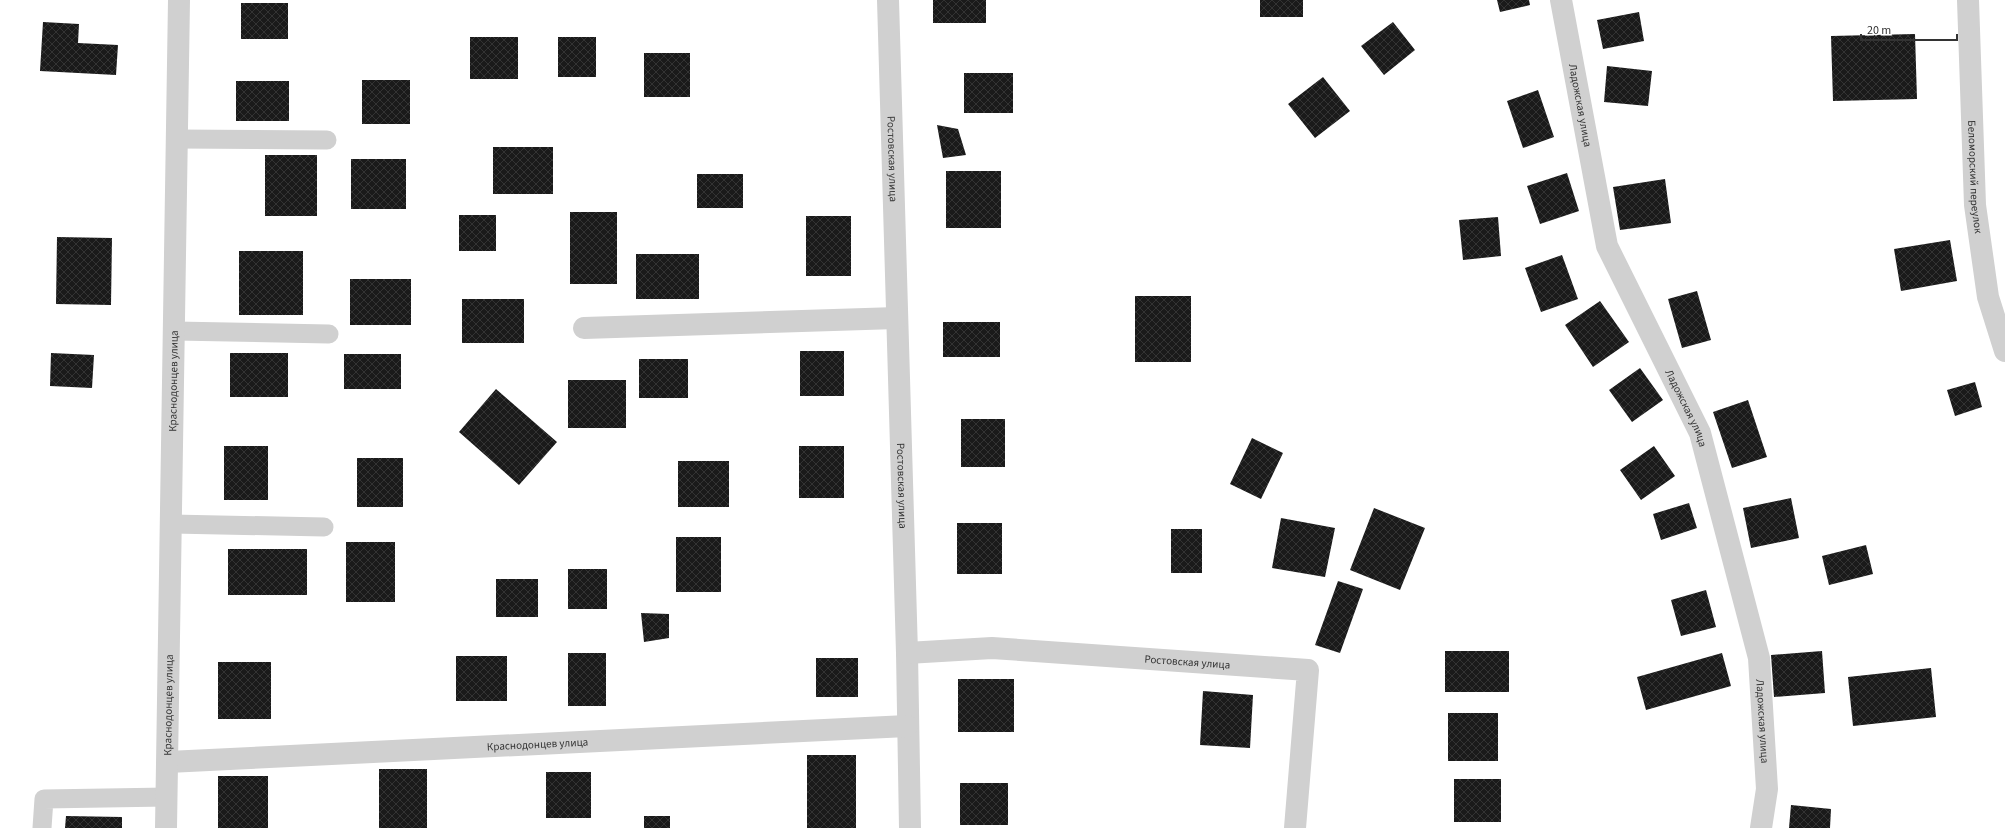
<svg xmlns="http://www.w3.org/2000/svg" width="2005" height="828" viewBox="0 0 2005 828" font-family="'Source Sans 3',sans-serif">
<defs>
<pattern id="building-cross-hatch" width="8" height="8" patternUnits="userSpaceOnUse"><rect width="8" height="8" fill="#1a1a1a"/><path d="M0 0l8 8M0 8l8-8" fill="none" stroke="#333"/></pattern>
</defs>
<rect width="100%" height="100%" fill="#fff"/>
<path fill="url(#building-cross-hatch)" d="M933,0H986V23H933Z
M1260,0H1303V17H1260Z
M1497,0H1529L1530,5L1500,12Z
M241,3H288V39H241Z
M1639,12L1644,41L1603,49L1597,20Z
M43,22L79,24L78,43L118,45L116,75L40,71Z
M1393,22L1415,50L1384,75L1361,46Z
M1915,34L1917,99L1833,101L1831,36Z
M470,37H518V79H470Z
M558,37H596V77H558Z
M644,53H690V97H644Z
M1607,66L1652,71L1648,106L1604,102Z
M964,73H1013V113H964Z
M1323,77L1350,111L1315,138L1288,104Z
M362,80H410V124H362Z
M236,81H289V121H236Z
M1538,90L1554,137L1523,148L1507,101Z
M937,125L958,129L966,155L943,158Z
M493,147H553V194H493Z
M265,155H317V216H265Z
M351,159H406V209H351Z
M946,171H1001V228H946Z
M1567,173L1579,211L1540,224L1527,186Z
M697,174H743V208H697Z
M1665,179L1671,223L1620,230L1613,187Z
M570,212H617V284H570Z
M459,215H496V251H459Z
M806,216H851V276H806Z
M1498,217L1501,256L1463,260L1459,220Z
M57,237L112,238L111,305L56,304Z
M1950,240L1957,281L1901,291L1894,249Z
M239,251H303V315H239Z
M636,254H699V299H636Z
M1562,255L1578,299L1541,312L1525,268Z
M350,279H411V325H350Z
M1697,291L1711,340L1682,348L1668,299Z
M1135,296H1191V362H1135Z
M462,299H524V343H462Z
M1600,301L1629,342L1593,367L1565,325Z
M943,322H1000V357H943Z
M800,351H844V396H800Z
M51,353L94,355L92,388L50,386Z
M230,353H288V397H230Z
M344,354H401V389H344Z
M639,359H688V398H639Z
M1640,368L1663,400L1632,422L1609,390Z
M568,380H626V428H568Z
M1975,382L1982,407L1955,416L1947,390Z
M496,389L557,442L519,485L459,432Z
M1748,400L1767,457L1732,468L1713,412Z
M961,419H1005V467H961Z
M1252,438L1283,453L1261,499L1230,484Z
M224,446H268V500H224Z
M799,446H844V498H799Z
M1654,446L1675,476L1641,500L1620,470Z
M357,458H403V507H357Z
M678,461H729V507H678Z
M1791,498L1799,538L1751,548L1743,508Z
M1689,503L1697,528L1661,540L1653,514Z
M1374,508L1425,528L1400,590L1350,570Z
M1281,518L1335,528L1325,577L1272,568Z
M957,523H1002V574H957Z
M1171,529H1202V573H1171Z
M676,537H721V592H676Z
M346,542H395V602H346Z
M1866,545L1873,574L1829,585L1822,556Z
M228,549H307V595H228Z
M568,569H607V609H568Z
M496,579H538V617H496Z
M1338,581L1363,589L1340,653L1315,645Z
M1706,590L1716,627L1681,636L1671,600Z
M641,613L669,614V638L644,642Z
M1445,651H1509V692H1445Z
M1822,651L1825,693L1774,697L1771,655Z
M568,653H606V706H568Z
M1722,653L1731,686L1646,710L1637,677Z
M456,656H507V701H456Z
M816,658H858V697H816Z
M218,662H271V719H218Z
M1931,668L1936,717L1853,726L1848,677Z
M958,679H1014V732H958Z
M1203,691L1253,695L1250,748L1200,745Z
M1448,713H1498V761H1448Z
M807,755H856V828H807Z
M379,769H427V828H379Z
M546,772H591V818H546Z
M218,776H268V828H218Z
M1454,779H1501V822H1454Z
M960,783H1008V825H960Z
M1791,805L1831,809L1830,828H1789Z
M66,816L122,817V828H65Z
M644,816H670V828H644Z"/>
<g fill="none" stroke-linecap="round" stroke-linejoin="round">
<path stroke="#d0d0d0" stroke-width="19" d="M177,139L327,140
M175,331L329,334
M172,524L324,527
M42,828L44,799L167,797"/>
<g stroke="#d0d0d0" stroke-width="22">
<path id="s1" d="M888,0L907,653L910,828"/>
<path id="s2" d="M1561,0L1607,246L1700,433L1759,658L1767,789L1761,828"/>
<path id="s3" d="M1968,0L1975,205L1988,297L2005,351"/>
<path d="M584,328L897,318"/>
<path id="s4" d="M907,653L992,648L1308,670L1295,828"/>
<path id="s5" d="M168,762L907,726"/>
<path id="s6" d="M166,828L179,0"/>
</g>
</g>
<g text-anchor="middle" stroke-width="4" stroke-linejoin="round" paint-order="stroke">
<g font-size="11" fill="#333" stroke="#fff">
<text dy="4" stroke="none"><textPath href="#s2" startOffset="107">Ладожская улица</textPath></text>
<text dy="4" stroke="none"><textPath href="#s1" startOffset="159">Ростовская улица</textPath></text>
<text dy="4" stroke="none"><textPath href="#s3" startOffset="177">Беломорский переулок</textPath></text>
<text dy="4" stroke="none"><textPath href="#s6" startOffset="447">Краснодонцев улица</textPath></text>
<text dy="4" stroke="none"><textPath href="#s2" startOffset="431">Ладожская улица</textPath></text>
<text dy="4" stroke="none"><textPath href="#s1" startOffset="486">Ростовская улица</textPath></text>
<text dy="4" stroke="none"><textPath href="#s4" startOffset="281">Ростовская улица</textPath></text>
<text dy="4" stroke="none"><textPath href="#s6" startOffset="123">Краснодонцев улица</textPath></text>
<text dy="4" stroke="none"><textPath href="#s2" startOffset="755">Ладожская улица</textPath></text>
<text dy="4" stroke="none"><textPath href="#s5" startOffset="370">Краснодонцев улица</textPath></text>
</g>
</g>
<path d="M1861 34v6h96v-6" fill="none" stroke="#333333" stroke-width="2"/>
<text x="1867" y="34" font-size="12" fill="#333333" stroke="#ffffff" stroke-width="3" paint-order="stroke">20 m</text>
</svg>
